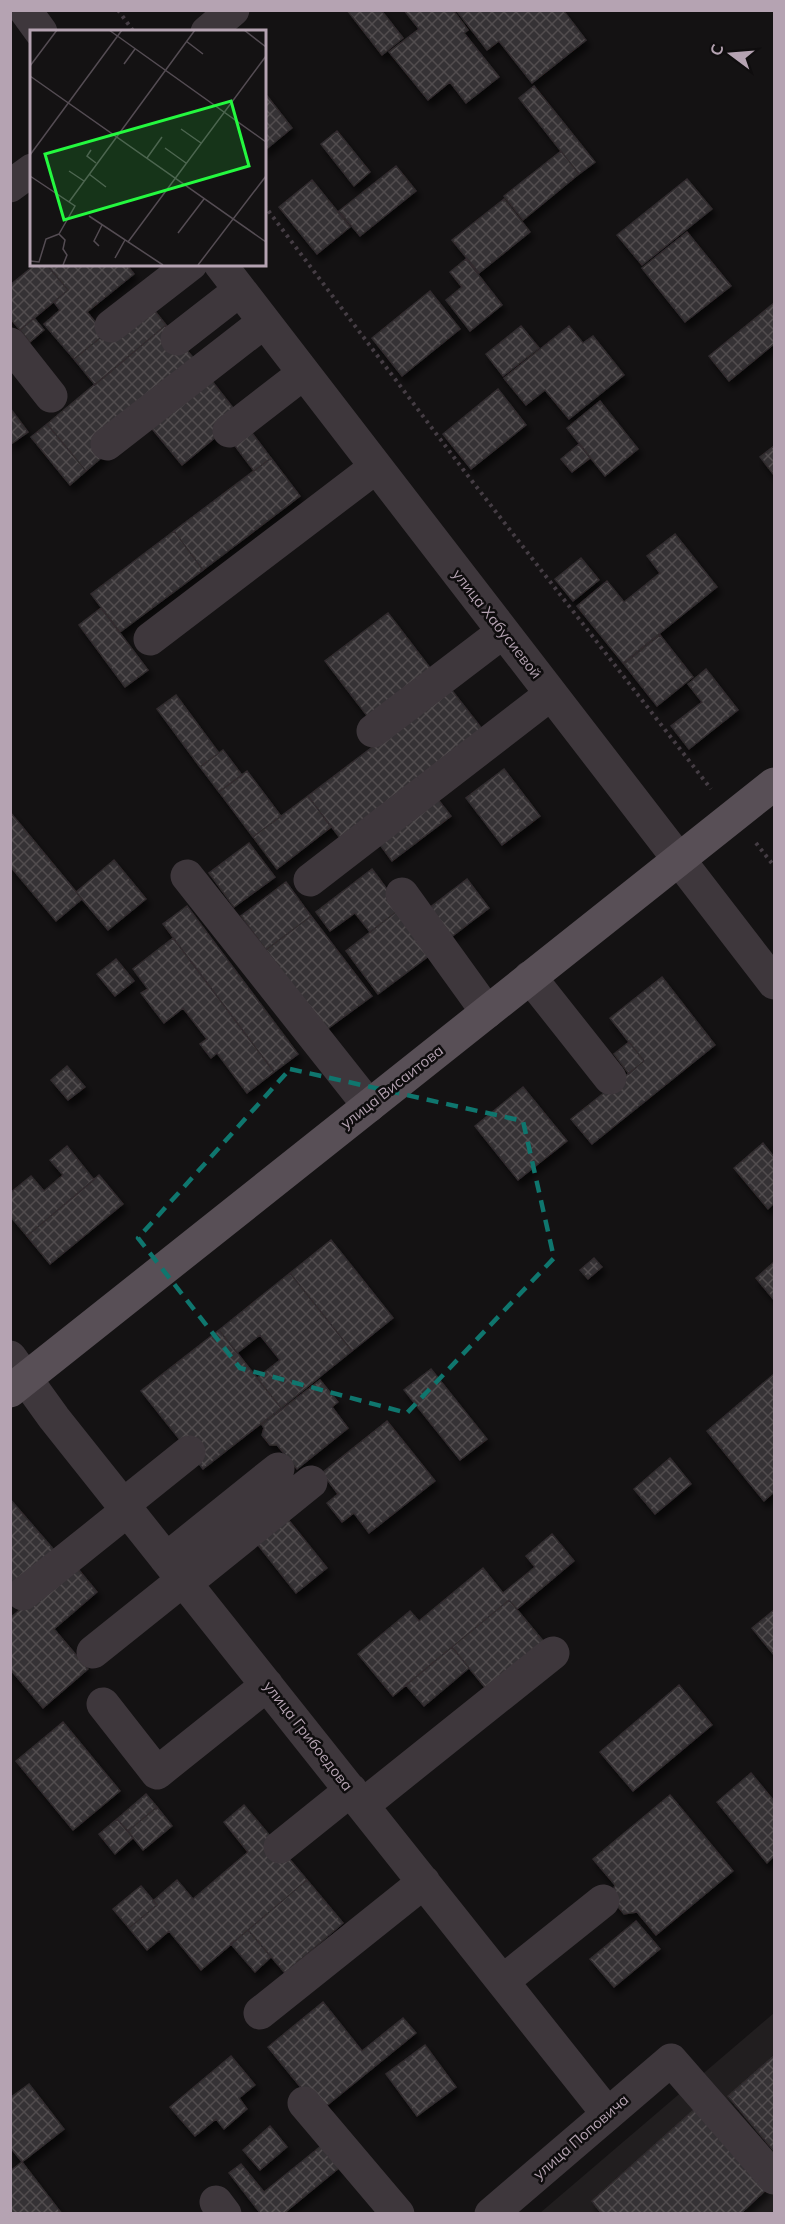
<svg xmlns="http://www.w3.org/2000/svg" width="785" height="2224" viewBox="0 0 785 2224" font-family="Mulish,sans-serif">
<defs>
<pattern id="building-cross-hatch" width="8" height="8" patternUnits="userSpaceOnUse" patternTransform="scale(1.5)"><rect width="8" height="8" fill="#363234"/><path d="M0 0l8 8M0 8l8-8" fill="none" stroke="#514d4f"/></pattern>
<filter id="shadow"><feDropShadow dx="3.5" dy="6" stdDeviation="3" flood-color="#0009"/></filter>
</defs>
<rect width="100%" height="100%" fill="#141213"/>
<path fill="#211e1f" d="M774,2013V2213H540Z"/>
<path fill="url(#building-cross-hatch)" stroke="#302c2e" stroke-width="1.5" filter="url(#shadow)" d="M347,10H381L403,38L382,55Z
M404,10H453L468,30L464,33L499,77L466,103L450,82L428,100L389,52L419,29Z
M456,10H563L586,40L532,83L499,41L487,50Z
M534,86L595,162L579,174L519,98Z
M264,92L292,128L264,151Z
M337,131L370,172L354,186L321,144Z
M561,151L579,174L523,220L504,196Z
M396,166L416,191L360,236L339,211Z
M687,179L712,209L642,265L617,235Z
M312,180L350,227L317,254L279,207Z
M504,199L530,232L479,273L452,240Z
M687,232L731,286L685,322L642,268Z
M466,259L502,305L470,331L446,300L462,287L450,272Z
M36,264H46L68,290L20,330L10,318V285Z
M46,264H126L134,274L87,312L105,334L74,359L44,324L60,310L54,302L68,290Z
M430,291L460,329L402,376L372,338Z
M774,303V344L729,381L709,356Z
M150,305L166,325L95,385L74,359L105,334Z
M34,318L44,330L30,342L20,330Z
M166,325L195,360L108,452L86,471L47,424Z
M521,326L539,348L503,376L486,354Z
M569,326L583,343L593,336L624,375L569,419L545,390L526,405L504,378Z
M208,376L234,409L223,431L182,465L149,425Z
M498,389L526,425L471,469L443,434Z
M600,401L638,449L605,476L567,428Z
M10,408L28,432L11,444L10,443Z
M47,424L86,471L70,485L31,437Z
M249,429L271,458L254,471L232,442Z
M579,444L590,458L572,472L561,459Z
M774,446V475L760,457Z
M271,458L300,496L203,570L174,531Z
M174,531L203,570L120,632L91,594Z
M675,534L717,587L623,663L577,606L607,581L624,602L660,573L647,556Z
M581,558L599,580L573,601L555,579Z
M101,608L148,670L125,687L79,625Z
M388,613L431,669L368,717L325,661Z
M660,635L693,677L657,706L624,664Z
M706,669L738,710L689,749L671,726L702,702L688,684Z
M450,688L483,730L340,838L308,796Z
M176,695L219,753L200,767L157,709Z
M223,750L242,775L219,792L200,767Z
M504,769L540,816L502,845L466,798Z
M247,771L281,816L253,837L219,792Z
M433,793L451,816L392,861L375,838Z
M308,796L331,827L277,869L253,837Z
M10,812L82,899L56,921L10,866Z
M249,843L275,877L234,907L209,873Z
M114,860L146,899L108,930L76,892Z
M372,869L401,908L370,932L355,913L330,931L316,912Z
M467,879L489,908L446,941L424,912Z
M286,882L311,916L266,950L241,916Z
M187,906L298,1054L274,1072L163,924Z
M401,908L434,952L378,994L346,951Z
M311,916L372,996L326,1030L266,950Z
M173,938L274,1072L247,1093L217,1053L211,1058L200,1044L207,1039L183,1008L164,1023L141,993L148,989L133,969Z
M116,959L134,981L115,996L97,974Z
M662,977L715,1045L592,1144L571,1119L644,1061L610,1018Z
M629,1042L644,1061L629,1074L614,1054Z
M67,1066L85,1087L68,1100L51,1080Z
M523,1087L567,1141L518,1180L475,1126Z
M763,1143L774,1157V1203L768,1209L734,1168Z
M67,1146L94,1180L27,1236L10,1216V1193L31,1176L44,1191L63,1175L50,1160Z
M99,1175L123,1204L50,1264L27,1236Z
M331,1240L393,1318L352,1351L290,1273Z
M594,1258L602,1267L588,1279L580,1270Z
M773,1263L774,1264V1300L756,1278Z
M290,1273L352,1351L281,1408L257,1378L280,1360L260,1335L237,1353L219,1330Z
M219,1330L281,1408L203,1469L141,1391Z
M431,1369L487,1439L460,1460L404,1390Z
M774,1374V1492L764,1501L707,1431Z
M320,1380L338,1402L332,1407L348,1428L297,1469L277,1445H270L262,1435L264,1428L262,1425Z
M387,1421L435,1481L369,1533L354,1513L342,1522L327,1503L338,1494L322,1473Z
M670,1458L691,1484L655,1514L634,1489Z
M10,1499L54,1550L10,1587Z
M279,1508L327,1568L296,1593L235,1516Z
M552,1534L574,1561L517,1609L509,1600L393,1696L358,1654L410,1611L419,1621L483,1568L503,1593L535,1567L526,1556Z
M74,1564L97,1592L54,1629L88,1669L43,1708L10,1669V1618Z
M509,1600L544,1642L487,1690L452,1647Z
M774,1610V1655L752,1628Z
M452,1647L469,1668L424,1706L406,1685Z
M679,1685L712,1725L633,1791L600,1752Z
M63,1722L120,1791L73,1830L16,1761Z
M751,1773L774,1801V1856L767,1863L717,1802Z
M146,1794L157,1807L128,1831L117,1819Z
M670,1795L733,1871L656,1935L637,1912L624,1914L611,1898L615,1885L593,1859Z
M244,1805L307,1880L201,1970L169,1931L147,1950L129,1928L157,1905L153,1901L177,1880L193,1899L248,1852L224,1822Z
M157,1807L172,1826L143,1850L128,1831Z
M117,1819L133,1838L115,1854L99,1834Z
M307,1880L343,1923L285,1973L248,1930Z
M141,1886L157,1905L129,1928L113,1909Z
M636,1921L660,1949L614,1987L590,1959Z
M248,1930L271,1957L255,1972L231,1944Z
M323,2002L362,2051L403,2018L416,2033L320,2111L268,2047Z
M425,2045L456,2087L417,2116L386,2074Z
M231,2056L255,2085L239,2098L247,2109L224,2129L216,2119L195,2136L170,2107Z
M774,2056V2151L728,2096Z
M29,2084L64,2129L22,2162L10,2147V2098Z
M697,2107L768,2188L740,2214H602L592,2201Z
M270,2126L287,2147L260,2170L243,2150Z
M321,2146L339,2168L283,2214H261L229,2173L241,2164L264,2192Z
M22,2162L62,2214H10V2171Z"/>
<g fill="none" stroke-linecap="round" stroke-linejoin="round">
<path stroke="#453d44" stroke-width="4" stroke-dasharray="3 4.5" stroke-linecap="butt" d="M118,10L134,32
M264,205L465,472L711,789
M756,843L774,866"/>
<path stroke="#3e373c" stroke-width="33" d="M25,10L41,32
M207,32L233,10
M10,186L32,170
M220,264L774,983
M111,326L191,264
M177,339L240,290
M10,344L51,396
M229,431L304,373
M107,444L264,322
M150,639L376,467
M373,731L503,632
M187,876L369,1106
M310,880L551,694
M402,894L487,1012
M530,977L610,1078
M10,1357L54,1418L607,2113
M123,1505L189,1452
M166,1559L278,1469
M186,1583L311,1482
M23,1594L128,1510
M93,1652L183,1580
M103,1704L157,1773L267,1685
M363,1805L553,1653
M280,1847L351,1790
M503,1981L603,1901
M260,2013L424,1882
M304,2103L398,2214
M216,2202L225,2214
M491,2214L671,2060L774,2178"/>
<path stroke="#584f56" stroke-width="33" d="M10,1391L774,784"/>
</g>
<path fill="none" stroke="#0f766e" stroke-width="4.5" stroke-dasharray="12 8" stroke-linejoin="round" d="M290,1069L523,1121L554,1258L407,1413L240,1368L138,1238Z"/>
<g text-anchor="middle" stroke-width="5" stroke-linejoin="round" paint-order="stroke">
<g font-size="15" fill="#b5a3b2" stroke="#0f0d0e">
<text transform="translate(497 624) rotate(52)" y="5">улица Хабусиевой</text>
<text transform="translate(392 1087) rotate(-38)" y="5">улица Висаитова</text>
<text transform="translate(308 1736) rotate(52)" y="5">улица Грибоедова</text>
<text transform="translate(581 2137) rotate(-41)" y="5">улица Поповича</text>
</g>
</g>
<g transform="translate(30 30)">
<rect width="236" height="236" fill="#141213"/>
<path fill="none" stroke="#544c53" stroke-width="1.5" d="M79,0L236,112M214,0L236,17M156,11L173,24M94,34L105,19M0,36L27,0M0,46L236,212M151,99L171,113M135,118L156,133M61,120L57,126L66,133M0,125L92,0M117,128L132,107M39,141L54,151M59,144L76,157M0,146L45,176L29,204L35,210L33,219L37,225L33,235M39,172L165,0M59,186L133,235M148,203L174,169M98,212L236,26M69,216L64,211L72,195M85,228L95,210M0,231L9,232L16,209L29,204M168,235L236,146"/>
<path fill="#24f93f" fill-opacity="0.15" stroke="#24f93f" stroke-width="3" d="M201,71L219,136L34,190L15,124Z"/>
<rect width="236" height="236" fill="none" stroke="#b5a3b2" stroke-width="3"/>
</g>
<rect width="785" height="2224" fill="none" stroke="#b5a3b2" stroke-width="24"/>
<g transform="translate(731 54) rotate(286)" stroke="#0f0d0e" stroke-width="4.5" paint-order="stroke">
<path d="M0-4.5L10 22L0 15L-10 22Z" fill="#b5a3b2"/>
<text y="-9" font-size="16" font-weight="bold" text-anchor="middle" fill="#b5a3b2">С</text>
</g>
</svg>
